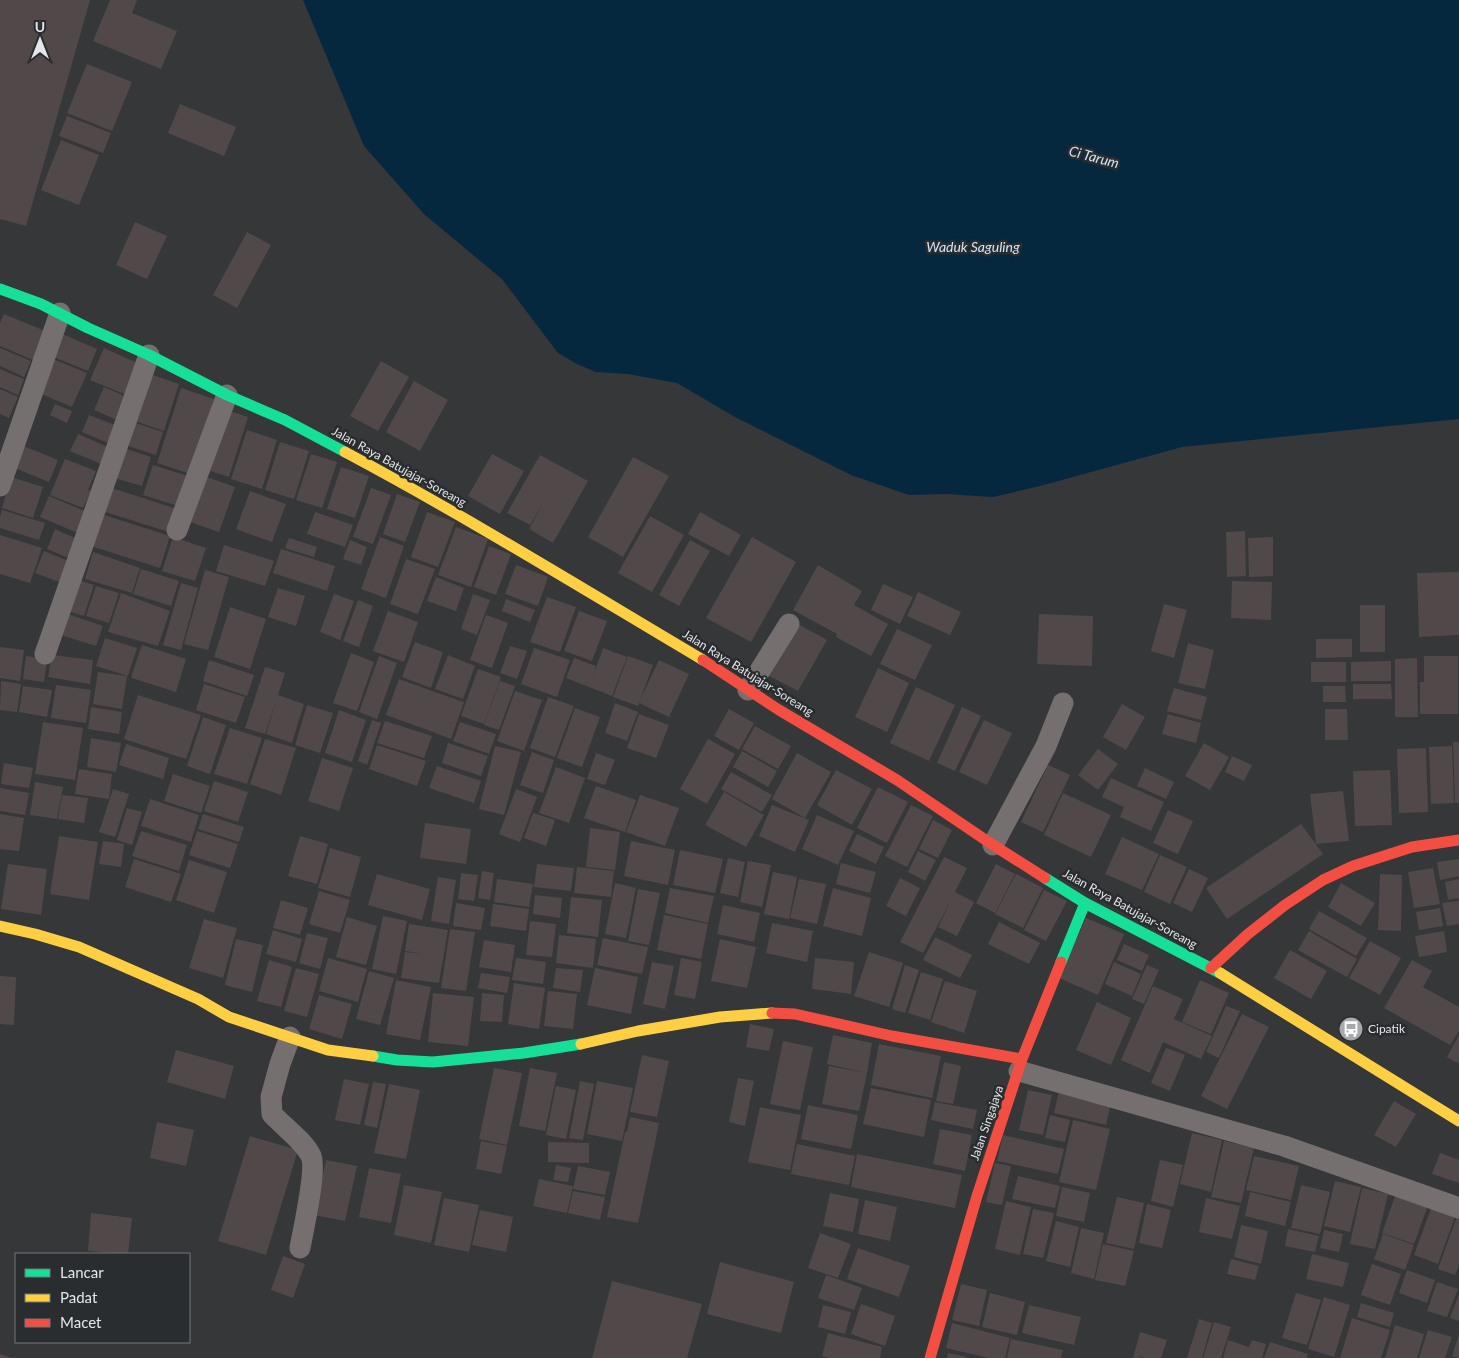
<svg xmlns="http://www.w3.org/2000/svg" width="1459" height="1358" viewBox="0 0 1459 1358" font-family="Lato,sans-serif">
<rect width="100%" height="100%" fill="#353739"/>
<path fill="#05283e" d="M303,0H1459V419L1182,447L1040,486L993,497L947,494L909,495L851,475L735,417L677,383L628,374L596,372L577,364L558,353L502,279L424,214L364,146Z"/>
<path fill="#514949" d="M0,0H90L26,226L0,219Z
M110,0H137L132,13L177,31L161,69L93,41Z
M87,64L132,82L112,131L67,113Z
M180,104L236,127L224,156L168,133Z
M67,116L111,133L103,153L59,136Z
M61,140L99,155L79,205L41,190Z
M135,222L167,236L147,279L116,265Z
M247,232L271,245L237,308L213,295Z
M4,314L45,331L33,360L0,346V323Z
M60,333L97,349L88,371L51,356Z
M0,348L31,361L24,377L0,366Z
M104,348L142,365L129,396L90,380Z
M53,359L87,373L72,407L39,393Z
M381,361L409,377L378,431L350,416Z
M0,369L24,379L18,395L0,387Z
M144,372L179,384L164,431L129,419Z
M414,381L448,400L420,451L386,432Z
M104,387L127,397L117,420L94,410Z
M181,388L214,399L190,474L157,463Z
M0,389L18,397L9,418L0,414Z
M55,404L72,411L67,423L50,415Z
M224,409L248,417L229,477L204,469Z
M89,415L115,425L108,443L82,432Z
M127,420L163,432L156,455L119,443Z
M247,430L277,440L262,489L231,479Z
M78,434L108,447L101,464L70,451Z
M280,442L309,451L294,499L265,490Z
M21,445L58,460L49,482L12,467Z
M121,447L151,457L142,486L111,477Z
M311,454L337,462L322,508L296,500Z
M492,454L524,471L500,514L468,496Z
M540,455L588,481L553,543L529,529L543,504L530,525L507,513Z
M633,457L669,476L623,557L588,537Z
M65,459L96,471L88,490L91,491L83,508L50,495Z
M153,465L188,476L178,506L143,495Z
M341,467L369,476L355,518L327,509Z
M204,476L235,487L219,532L187,521Z
M11,477L43,487L33,518L2,508Z
M106,486L177,509L169,532L99,510Z
M371,488L391,495L373,544L353,537Z
M250,491L286,504L272,542L236,529Z
M397,494L420,502L405,542L383,534Z
M49,496L87,512L78,533L40,517Z
M2,510L45,523L39,540L0,528V517Z
M315,512L353,525L345,547L307,534Z
M427,512L455,522L438,567L411,557Z
M700,512L741,535L729,556L688,534Z
M98,513L170,536L160,568L88,545Z
M650,516L684,535L652,592L618,573Z
M456,527L488,539L471,587L438,575Z
M55,529L77,539L69,558L47,549Z
M1245,531L1246,576L1227,577L1226,532Z
M0,535L42,548L30,583L0,574Z
M173,537L206,548L195,581L162,571Z
M380,537L404,546L386,598L361,589Z
M752,537L796,562L751,642L706,618Z
M1273,537V576L1249,577L1248,538Z
M289,538L317,547L314,557L285,548Z
M350,540L367,547L361,565L343,559Z
M690,540L710,551L679,606L659,595Z
M224,545L274,561L265,586L216,571Z
M489,546L511,554L496,595L474,587Z
M281,549L335,566L327,591L273,573Z
M44,551L71,562L62,583L35,573Z
M93,552L140,568L132,593L85,579Z
M406,559L435,569L418,614L390,604Z
M516,565L548,577L538,606L505,594Z
M818,565L862,591L854,605L888,624L871,656L836,637L837,634L793,610Z
M141,569L179,581L171,606L133,594Z
M205,570L229,577L208,650L184,644Z
M1459,572V635L1419,637L1417,573Z
M436,577L464,588L456,611L427,601Z
M75,579L94,585L84,616L65,610Z
M1232,581L1272,582L1271,620L1231,618Z
M181,583L198,588L181,650L163,645Z
M883,584L913,597L900,624L871,610Z
M96,586L119,593L109,623L86,616Z
M278,588L305,596L296,626L268,617Z
M918,592L961,612L950,635L907,616Z
M121,593L170,611L158,646L108,632Z
M334,594L354,601L340,640L320,632Z
M473,594L490,600L477,635L461,629Z
M547,597L576,607L560,652L530,642Z
M506,599L535,610L530,622L502,611Z
M358,600L373,606L359,647L343,641Z
M1164,604L1187,610L1174,658L1151,651Z
M1360,605H1385V652H1360Z
M230,607L266,619L250,669L214,657Z
M388,611L418,622L404,662L373,651Z
M579,611L607,621L592,661L564,651Z
M68,614L103,626L96,646L61,635Z
M1039,614L1093,616L1092,666L1037,664Z
M486,615L508,623L492,668L470,660Z
M798,624L827,640L798,691L769,676Z
M897,629L932,645L915,680L880,664Z
M105,638L137,648L128,676L96,666Z
M1316,639H1352V657L1316,658Z
M415,642L443,652L431,688L402,677Z
M1188,643L1214,650L1205,689L1178,683Z
M142,645L186,659L176,692L132,678L131,677Z
M510,646L527,651L517,679L500,673Z
M0,647L24,650L20,681L0,678Z
M534,648L570,660L557,697L521,684Z
M603,648L627,657L612,696L566,678L574,658L596,666L592,679Z
M351,653L374,662L357,711L333,703Z
M52,655L93,660L90,684L48,677Z
M448,655L475,666L463,699L435,689Z
M26,656L47,659L44,682L23,679Z
M379,656L397,663L377,719L359,712Z
M628,656L653,665L640,700L659,660L689,674L669,717L639,703L638,706L613,697Z
M1424,656H1458V714H1420V682H1424Z
M1417,658L1418,717H1395V659Z
M209,660L254,675L247,696L203,681Z
M1391,661V681H1351V662Z
M1311,662H1346V682H1311Z
M265,667L285,673L278,695L304,704L292,743L266,734L277,698L265,734L245,728Z
M878,668L909,683L887,732L855,717Z
M478,669L501,677L484,724L461,716Z
M98,672L127,676L122,709L93,704Z
M399,679L435,692L422,728L386,715Z
M1,681L21,684L17,712L0,710Z
M500,681L515,686L499,730L484,725Z
M204,684L245,697L236,723L196,710Z
M1353,684H1391L1392,699H1353Z
M56,685L91,690L86,723L51,718Z
M23,686L52,690L47,717L19,712Z
M1323,686H1345L1346,702H1323Z
M916,687L955,705L929,761L890,743Z
M1174,688L1207,697L1201,720L1167,711Z
M515,691L542,700L524,751L497,741Z
M435,692L464,702L451,739L422,728Z
M138,695L201,715L186,759L124,739Z
M548,697L574,706L555,757L530,748Z
M615,703L638,712L627,741L605,733Z
M1122,704L1145,717L1126,750L1103,737Z
M307,705L333,713L320,753L295,745Z
M91,707L122,712L119,734L88,729Z
M962,707L981,716L955,771L937,763Z
M575,708L600,717L582,767L557,758Z
M729,709L754,723L739,750L714,736Z
M1325,709H1347L1348,740H1325Z
M339,710L366,720L352,762L325,753Z
M639,714L669,725L656,758L627,748Z
M1168,714L1201,723L1196,743L1162,734Z
M203,717L226,725L210,774L187,766Z
M372,720L381,723L367,765L358,761Z
M984,720L1012,733L987,785L959,772Z
M385,721L432,736L424,758L377,743Z
M43,722L83,728L75,780L35,774Z
M460,722L496,734L489,754L453,741Z
M755,726L791,746L778,769L742,749Z
M230,728L262,738L247,784L214,774Z
M91,738L121,743L116,772L87,767Z
M265,739L296,748L281,795L250,784Z
M708,739L735,754L707,804L680,789Z
M1453,742H1459V803H1455Z
M448,743L488,756L481,776L442,763Z
M1204,743L1229,757L1210,790L1185,776Z
M126,744L169,758L163,779L119,765Z
M377,745L426,761L417,786L369,769Z
M495,746L521,752L504,815L479,809Z
M1452,746L1454,803L1431,804L1429,747Z
M1426,748L1428,812L1399,813L1397,749Z
M1098,749L1118,764L1098,790L1078,775Z
M742,751L777,771L768,787L733,767Z
M532,752L554,760L543,793L520,785Z
M596,753L615,760L605,785L587,779Z
M797,753L831,772L805,818L772,799Z
M1232,756L1252,765L1244,781L1225,772Z
M322,758L353,768L339,811L308,801Z
M4,763L33,768L29,788L1,784Z
M1048,765L1070,775L1043,832L1021,822Z
M437,766L481,781L474,803L429,788Z
M556,767L585,778L569,823L539,813Z
M1145,768L1174,782L1166,799L1137,786Z
M79,769L112,774L109,799L75,794Z
M836,770L872,789L852,825L817,805Z
M1390,770L1392,825L1355,826L1353,771Z
M731,772L772,795L762,812L721,789Z
M173,774L210,786L201,813L164,801Z
M1111,778L1164,802L1151,831L1120,817L1124,807L1102,797Z
M214,781L248,792L238,822L204,811Z
M35,782L63,787L57,819L30,815Z
M596,786L636,800L625,832L584,818Z
M878,787L908,802L887,843L857,828Z
M0,788L29,793L25,815L0,811Z
M113,789L129,794L115,837L99,832Z
M516,789L537,797L520,842L499,834Z
M1343,791L1349,841L1316,844L1310,794Z
M724,792L764,815L746,847L705,825Z
M1063,793L1111,815L1091,857L1044,835Z
M62,795L88,798L84,823L58,819Z
M640,795L679,808L665,846L626,832Z
M150,799L199,815L191,842L141,826Z
M772,805L809,820L795,852L759,836Z
M911,805L933,816L907,867L885,856Z
M127,808L142,812L132,845L117,840Z
M1168,810L1193,821L1178,854L1153,843Z
M533,813L555,820L546,846L524,838Z
M0,814L24,818L19,851L0,849Z
M203,814L244,827L239,842L198,829Z
M817,815L854,831L838,865L802,849Z
M933,820L952,830L938,858L919,849Z
M425,823L471,829L466,864L420,858Z
M1301,824L1323,854L1227,919L1206,888Z
M590,828L620,832L615,870L586,867Z
M141,831L187,845L179,871L132,856Z
M197,831L238,844L230,868L189,855Z
M857,834L884,847L876,864L849,851Z
M59,836L98,842L89,900L50,894Z
M300,836L328,844L317,884L288,876Z
M1122,837L1159,854L1142,890L1105,874Z
M103,841L124,844L121,867L99,864Z
M631,841L675,850L668,885L624,876Z
M330,848L361,857L350,897L318,888Z
M680,850L723,859L715,893L673,885Z
M918,851L936,860L925,881L908,872Z
M1160,855L1187,867L1170,904L1144,892Z
M944,857L967,868L955,892L974,902L957,936L938,927L952,898L923,953L900,942Z
M728,858L745,862L738,897L720,893Z
M134,859L181,874L171,902L125,887Z
M1459,859V876L1440,880L1437,862Z
M189,860L227,872L214,913L176,900Z
M748,861L771,865L762,907L740,902Z
M841,863L876,872L870,893L836,884Z
M8,864L47,869L41,915L1,909Z
M537,864L574,868L571,891L534,887Z
M996,864L1015,874L995,913L976,903Z
M577,867L614,871L611,897L574,893Z
M1433,868L1440,904L1414,908L1408,872Z
M1189,869L1208,878L1192,912L1173,903Z
M482,871L494,873L490,900L478,898Z
M773,872L797,877L789,919L764,914Z
M461,873L478,875L474,901L458,899Z
M377,874L430,889L422,920L368,905Z
M1016,874L1043,888L1023,928L995,914Z
M1380,874L1402,875L1401,931L1378,930Z
M438,877L456,880L449,924L431,921Z
M900,878L920,888L906,916L886,906Z
M497,879L533,884L529,907L494,902Z
M799,879L826,884L817,924L790,918Z
M1459,879V898L1448,900L1445,882Z
M615,883L636,888L626,938L605,934Z
M1341,883L1375,903L1361,926L1328,907Z
M670,888L714,896L708,923L665,913Z
M833,888L871,898L862,936L823,926Z
M638,889L660,893L649,945L628,941Z
M1044,890L1067,901L1046,941L1024,930Z
M319,891L350,900L340,933L309,924Z
M535,895L562,898L560,918L533,914Z
M571,897L602,900L598,937L567,933Z
M281,900L308,908L300,935L273,928Z
M1459,901V924L1447,926L1442,903Z
M456,903L485,908L481,930L453,926Z
M493,904L529,909L526,931L490,926Z
M723,905L760,913L754,942L717,934Z
M1440,908L1443,926L1419,930L1416,912Z
M1319,911L1367,938L1356,956L1309,929Z
M664,915L708,924L701,959L657,950Z
M383,916L407,921L396,974L372,969Z
M347,917L377,926L366,965L336,957Z
M1086,918L1124,934L1098,995L1059,978Z
M204,919L237,928L223,978L189,968Z
M530,921L556,924L552,957L526,955Z
M999,922L1040,943L1029,964L988,944Z
M772,923L813,931L807,962L766,953Z
M409,924L448,930L439,983L401,978L405,952L424,954L405,951Z
M450,929L475,932L466,991L441,988Z
M273,930L302,939L296,962L266,954Z
M1309,931L1357,959L1347,977L1298,950Z
M1444,931L1447,952L1419,957L1415,936Z
M307,933L328,938L320,969L299,963Z
M559,935L596,939L593,968L556,963Z
M935,937L972,955L960,978L923,960Z
M603,938L648,947L642,974L597,965Z
M236,939L263,945L252,992L225,985Z
M720,939L756,947L747,988L711,981Z
M484,940L515,945L511,972L479,967Z
M1370,941L1401,958L1380,995L1349,978Z
M1124,944L1149,955L1142,971L1117,960Z
M1290,950L1327,971L1311,999L1274,978Z
M869,952L903,963L889,1007L854,996Z
M328,958L367,969L358,1002L319,991Z
M516,958L546,962L543,984L512,980Z
M681,958L702,962L695,999L674,995Z
M815,958L854,962L851,994L812,989Z
M269,960L292,967L281,1007L257,1001Z
M1412,960L1432,971L1423,987L1459,1007V1031L1450,1045L1384,1008Z
M652,962L674,966L665,1009L643,1004Z
M1114,962L1141,974L1132,996L1105,984Z
M905,965L919,970L905,1013L892,1009Z
M1147,965L1159,970L1144,1004L1132,999Z
M296,968L319,974L307,1017L284,1011Z
M556,968L583,970L580,992L553,988Z
M595,968L638,977L631,1014L587,1005Z
M369,971L394,978L380,1025L356,1019Z
M921,972L943,979L930,1020L908,1013Z
M481,973L510,977L507,993L478,988Z
M0,976L16,977L14,1025L0,1024Z
M396,980L431,987L420,1040L386,1034Z
M1200,980L1229,993L1211,1034L1182,1022Z
M945,981L977,991L964,1033L931,1022Z
M514,983L545,988L539,1029L508,1024Z
M1153,986L1183,999L1174,1019L1212,1036L1201,1059L1163,1042L1150,1073L1121,1060Z
M548,991L577,994L573,1029L544,1026Z
M433,993L474,997L468,1046L428,1042Z
M482,993L504,995L502,1022L480,1021Z
M319,995L352,1004L342,1039L309,1029Z
M1097,1002L1131,1018L1111,1065L1076,1050Z
M1226,1006L1240,1011L1219,1058L1206,1052Z
M1242,1014L1269,1027L1227,1109L1201,1096Z
M750,1024L774,1029L769,1051L746,1047Z
M833,1035L872,1043L867,1073L827,1064Z
M1459,1035V1064L1447,1057Z
M783,1041L813,1047L800,1110L770,1104Z
M879,1044L941,1056L932,1098L871,1085Z
M1166,1048L1185,1055L1170,1091L1151,1083Z
M176,1050L234,1066L225,1099L167,1082Z
M642,1055L669,1061L657,1117L630,1112Z
M944,1062L961,1066L953,1104L936,1101Z
M829,1066L867,1073L859,1111L822,1104Z
M494,1068L522,1073L507,1145L479,1139Z
M530,1068L557,1073L545,1131L519,1126Z
M738,1078L754,1081L745,1126L729,1122Z
M344,1079L369,1084L360,1125L335,1120Z
M580,1081L594,1084L583,1140L569,1138Z
M597,1081L633,1088L622,1141L587,1134Z
M373,1082L386,1084L377,1128L364,1125Z
M389,1084L420,1090L406,1159L374,1153Z
M556,1086L576,1090L566,1139L546,1135Z
M871,1088L931,1100L924,1137L863,1124Z
M1028,1090L1052,1095L1043,1135L1019,1130Z
M1059,1091L1111,1103L1106,1125L1054,1113Z
M1394,1101L1416,1114L1396,1147L1374,1135Z
M935,1102L977,1110L973,1129L931,1120Z
M808,1105L858,1115L851,1149L801,1139Z
M760,1107L801,1115L790,1170L748,1162Z
M1050,1115L1070,1120L1065,1142L1045,1138Z
M630,1117L659,1123L656,1138L641,1135L656,1138L638,1223L607,1217L625,1132H627Z
M1073,1120L1110,1129L1096,1190L1059,1182Z
M157,1122L194,1130L186,1166L150,1158Z
M940,1129L972,1135L965,1171L933,1164Z
M1192,1133L1222,1140L1211,1192L1180,1184Z
M1003,1135L1064,1149L1058,1174L997,1161Z
M250,1136L298,1150L266,1255L218,1241Z
M481,1141L507,1146L501,1174L476,1169Z
M1224,1141L1254,1148L1241,1203L1211,1197Z
M548,1142L589,1143V1163L548,1162Z
M797,1144L855,1156L849,1185L791,1174Z
M1440,1153L1459,1160V1183L1432,1174Z
M857,1154L962,1175L955,1208L851,1187Z
M1254,1156L1299,1166L1291,1200L1246,1190Z
M326,1160L357,1166L345,1221L314,1215Z
M1160,1160L1183,1165L1173,1207L1151,1201Z
M995,1163L1011,1166L1002,1205L986,1202Z
M556,1165L571,1168L568,1182L553,1180Z
M578,1166L610,1172L605,1195L573,1189Z
M369,1168L401,1174L391,1223L359,1217Z
M1018,1176L1060,1186L1055,1208L1012,1199Z
M539,1179L573,1186L567,1213L533,1206Z
M1335,1181L1361,1187L1350,1232L1324,1226Z
M404,1185L442,1192L431,1243L394,1235Z
M1301,1185L1330,1192L1320,1234L1291,1228Z
M1062,1187L1090,1193L1084,1222L1056,1216Z
M1362,1188L1388,1194L1375,1249L1350,1244Z
M1398,1188L1430,1200L1414,1244L1382,1233Z
M573,1191L605,1197L600,1220L568,1213Z
M1250,1192L1291,1202L1285,1226L1245,1216Z
M830,1193L859,1199L853,1232L823,1226Z
M1117,1197L1144,1203L1134,1249L1106,1243Z
M444,1198L479,1205L469,1252L434,1245Z
M1206,1198L1240,1206L1232,1239L1199,1232Z
M865,1200L897,1207L890,1241L858,1234Z
M1006,1201L1031,1207L1020,1255L995,1249Z
M1433,1203L1457,1211L1438,1264L1414,1255Z
M1147,1204L1171,1210L1162,1248L1139,1243Z
M1033,1209L1054,1213L1043,1258L1023,1254Z
M480,1210L513,1217L506,1252L472,1245Z
M1459,1211V1265L1455,1275L1438,1269Z
M91,1213L132,1218L128,1254L88,1251Z
M1056,1221L1079,1227L1070,1267L1046,1261Z
M1241,1225L1268,1231L1261,1264L1234,1257Z
M1081,1228L1104,1233L1094,1279L1071,1273Z
M1288,1229L1319,1236L1315,1252L1285,1246Z
M1324,1230L1343,1234L1339,1252L1320,1248Z
M820,1233L851,1244L838,1278L808,1268Z
M1383,1234L1414,1245L1405,1270L1374,1259Z
M1103,1244L1134,1251L1125,1286L1095,1280Z
M858,1248L910,1266L899,1297L847,1279Z
M1312,1254L1349,1263L1343,1287L1306,1279Z
M283,1256L305,1264L293,1298L271,1290Z
M1231,1259L1259,1266L1255,1280L1227,1274Z
M720,1262L794,1282L781,1333L707,1314Z
M1372,1264L1401,1274L1390,1305L1361,1295Z
M1407,1270L1435,1280L1427,1303L1399,1293Z
M826,1275L862,1288L854,1310L818,1298Z
M612,1281L702,1304L687,1358H592Z
M1437,1282L1458,1289L1447,1317L1427,1311Z
M961,1284L987,1290L979,1326L952,1320Z
M990,1293L1025,1302L1017,1335L982,1327Z
M1296,1293L1321,1300L1307,1345L1282,1338Z
M1459,1294V1321L1450,1318Z
M1324,1297L1350,1305L1334,1357L1308,1349Z
M1361,1303L1394,1313L1390,1327L1357,1317Z
M861,1304L895,1316L885,1346L851,1334Z
M823,1305L851,1312L845,1334L818,1327Z
M1029,1305L1081,1317L1074,1345L1022,1333Z
M1352,1318L1390,1330L1381,1358H1340Z
M1199,1319L1212,1323L1202,1358H1187Z
M1214,1322L1231,1327L1221,1358H1203Z
M952,1323L1010,1338L1005,1358H989L946,1348Z
M1395,1325L1424,1334L1417,1358H1385Z
M1428,1330L1452,1337L1445,1358H1419Z
M1140,1332L1167,1340L1161,1358H1146L1138,1356L1142,1358H1133Z
M828,1333L882,1347L880,1358H829L822,1356Z
M1459,1334V1358L1452,1356Z
M1011,1339L1063,1350L1061,1358H1007Z
M1228,1340L1249,1347L1252,1340L1266,1344L1262,1358H1223Z
M1270,1342L1308,1354L1307,1358H1264Z
M948,1353L967,1357V1358H947Z
M0,1354L12,1358H0Z"/>
<g fill="none" stroke-linecap="round" stroke-linejoin="round">
<path stroke="#766f70" stroke-width="21" d="M0,486L60,313
M177,530L227,395
M45,654L149,355
M748,690L789,624
M993,845L1046,746L1063,703
M290,1037L280,1064L271,1097L272,1114C284,1127 304,1141 311,1156C317,1169 303,1231 300,1248
M1019,1071L1284,1146L1459,1208"/>
<path stroke="#16e098" stroke-width="11" d="M0,289L41,304L88,328L149,355L227,395L285,420L345,452
M1045,878L1085,903L1220,973
M1061,962L1085,903
M373,1056L397,1060L433,1062L524,1053L581,1044"/>
<path stroke="#ffcf43" stroke-width="11" d="M345,452C467,517 585,590 703,660
M0,926L35,934L79,947L198,999L229,1017L328,1050L373,1056
M1220,973L1459,1121
M581,1044L638,1031L720,1017L772,1013"/>
<path stroke="#f24e42" stroke-width="11" d="M703,660L779,710L897,780L993,845L1045,878
M1211,968L1248,934L1285,905L1323,880L1353,866L1412,847L1459,840
M772,1013L795,1014L892,1036L1022,1059
M930,1358L977,1196L1022,1059L1061,962"/>
</g>
<defs>
<symbol id="bus-disc" viewBox="-11 -11 22 22"><circle r="9.5" fill="#a7a9ab" stroke="#292d30"/><path d="M-5-6H5V4H4V6H2V4H-2V6H-4V4H-5ZM-3.5-4V0h7V-4ZM-3.5 1.2v1.5H-2V1.2ZM2 1.2v1.5H3.5V1.2Z" fill="#fff"/></symbol>
</defs>
<g fill-rule="evenodd">
<use href="#bus-disc" x="1337" y="1015" width="28" height="28"/>
</g>
<g text-anchor="middle" stroke-width="5" stroke-linejoin="round" paint-order="stroke">
<g font-size="12" fill="#e4e6e9" stroke="#292d30">
<text transform="translate(399 467) rotate(29)" y="4">Jalan Raya Batujajar-Soreang</text>
<text transform="translate(748 673) rotate(32)" y="4">Jalan Raya Batujajar-Soreang</text>
<text transform="translate(1130 909) rotate(29)" y="4">Jalan Raya Batujajar-Soreang</text>
<text transform="translate(987 1123) rotate(-71)" y="4">Jalan Singajaya</text>
</g>
<g font-size="12" fill="#e4e6e9" stroke="#292d30" text-anchor="start">
<text x="1368" y="1033">Cipatik</text>
</g>
<g font-size="14" font-style="italic" fill="#cfe7fb" stroke="#292d30">
<text transform="translate(1094 157) rotate(15)" y="5">Ci Tarum</text>
<text x="973" y="252">Waduk Saguling</text>
</g>
</g>
<rect x="15" y="1253" width="175" height="90" fill="#292d30" stroke="#74777a"/>
<rect x="25" y="1269" width="25" height="8" fill="#16e098" stroke="#74777a"/>
<text x="60" y="1278" font-size="15" fill="#e4e6e9">Lancar</text>
<rect x="25" y="1294" width="25" height="8" fill="#ffcf43" stroke="#74777a"/>
<text x="60" y="1303" font-size="15" fill="#e4e6e9">Padat</text>
<rect x="25" y="1319" width="25" height="8" fill="#f24e42" stroke="#74777a"/>
<text x="60" y="1328" font-size="15" fill="#e4e6e9">Macet</text>
<g transform="translate(40 40)" stroke="#292d30" stroke-width="4" paint-order="stroke">
<path d="M0-4L9 19L0 12L-9 19Z" fill="#e4e6e9"/>
<text y="-8" font-size="14" font-weight="bold" text-anchor="middle" fill="#e4e6e9">U</text>
</g>
</svg>
